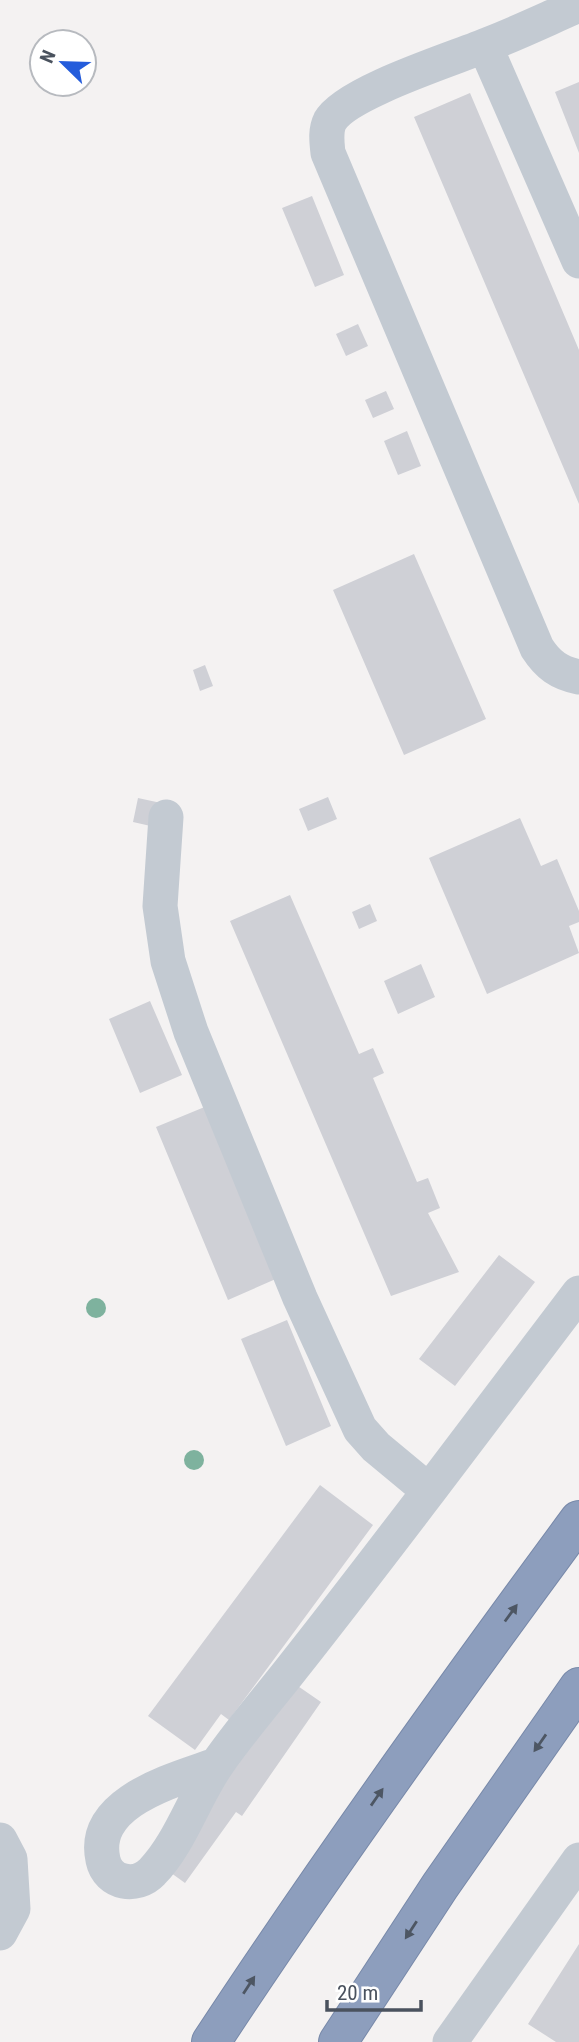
<svg xmlns="http://www.w3.org/2000/svg" width="579" height="2042" viewBox="0 0 579 2042" font-family="'Roboto Condensed',sans-serif">
<rect width="100%" height="100%" fill="#f4f2f2"/>
<path fill="#cfd0d6" d="M579,82V153L555,92Z
M470,93L579,350V504L414,117Z
M312,196L344,275L315,287L282,208Z
M358,324L368,346L346,356L336,334Z
M386,391L394,409L373,418L365,400Z
M407,431L421,466L398,475L384,441Z
M414,554L486,719L404,755L333,590Z
M205,665L213,686L200,691L193,670Z
M328,797L337,819L308,831L299,809Z
M138,798L161,803L155,827L133,822Z
M520,818L541,866L557,859L579,911V922L569,926L579,953L487,994L429,858Z
M290,895L359,1054L373,1048L384,1073L373,1078L417,1182L428,1178L440,1208L428,1213L459,1272L391,1296L230,921Z
M370,904L377,921L359,929L352,912Z
M421,964L435,997L398,1014L384,981Z
M150,1001L182,1075L140,1093L109,1019Z
M207,1106L278,1278L228,1300L156,1127Z
M499,1255L535,1282L455,1386L419,1359Z
M287,1320L331,1426L286,1446L241,1339Z
M320,1485L373,1525L229,1720L221,1714L195,1750L148,1716Z
M292,1682L321,1702L242,1816L236,1812L185,1883L167,1870L217,1798L213,1796Z
M579,1944V2042H556L528,2024Z"/>
<g fill="none" stroke-linecap="round" stroke-linejoin="round">
<defs>
<path id="highway" d="M211,2042C328,1864 452,1692 579,1520
M338,2042L440,1886L579,1687"/>
</defs>
<use href="#highway" stroke="#7889a9" stroke-width="40"/>
<path stroke="#c3cad2" stroke-width="35" d="M579,5C549,18 520,32 489,44C456,58 346,92 330,121C325,131 327,143 328,153L537,648C548,665 559,673 579,677
M485,46L579,261
M166,817L160,906L168,961L191,1032L300,1298L360,1429L376,1447L429,1491L579,1293
M216,1765C175,1780 90,1801 103,1860C108,1884 137,1888 152,1872C180,1844 195,1795 218,1763C241,1730 268,1699 293,1667C339,1609 384,1550 429,1491
M0,1840L10,1859L13,1909L0,1933
M450,2042L579,1860"/>
<use href="#highway" stroke="#8d9ebd" stroke-width="38"/>
</g>
<g fill="#7eb29e">
<circle cx="96" cy="1308" r="10"/>
<circle cx="194" cy="1460" r="10"/>
</g>
<defs><path id="oneway-solid" d="M-6-.8H1V-3.2L6.5 0L1 3.2V.8H-6Z" transform="scale(1.75)"/></defs>
<g fill="#4d5663">
<use href="#oneway-solid" transform="translate(511 1613) rotate(-54)"/>
<use href="#oneway-solid" transform="translate(540 1743) rotate(125)"/>
<use href="#oneway-solid" transform="translate(377 1797) rotate(-55)"/>
<use href="#oneway-solid" transform="translate(411 1930) rotate(123)"/>
<use href="#oneway-solid" transform="translate(249 1985) rotate(-57)"/>
</g>
<g transform="translate(63 63) rotate(293)"><circle r="33" fill="#ffffff" stroke="#b7babf" stroke-width="2"/>
<path d="M0-5L12 26L0 18L-12 26Z" fill="#245cdb"/>
<text y="-10" font-size="19" font-weight="bold" text-anchor="middle" fill="#4a525e">N</text>
</g>
<path d="M327 2000v10h94v-10" fill="none" stroke="#4a525e" stroke-width="3.5"/>
<text x="337" y="2000" font-size="21" fill="#4a525e" stroke="#ffffff" stroke-width="5" paint-order="stroke">20 m</text>
</svg>
